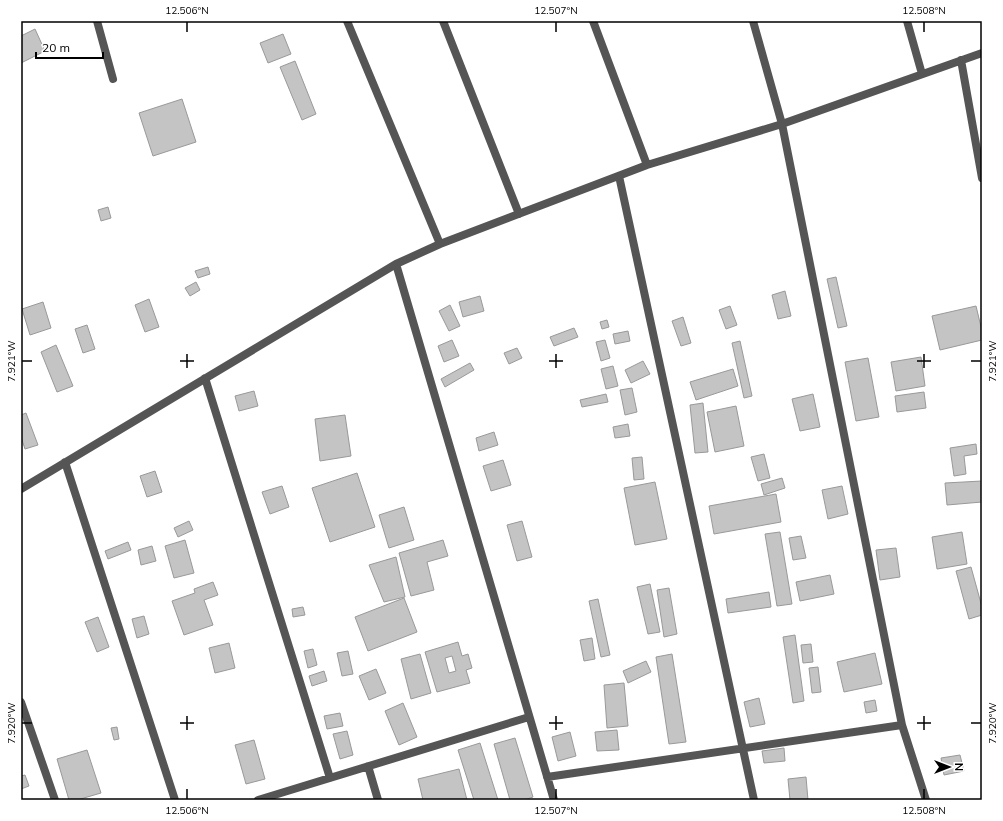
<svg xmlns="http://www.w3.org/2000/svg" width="1003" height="821" viewBox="0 0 1003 821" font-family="Mulish,sans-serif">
<rect width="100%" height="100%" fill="#fff"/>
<path fill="#c4c4c4" stroke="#999" fill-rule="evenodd" d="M35,29L45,51L21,63V36Z
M283,34L291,54L268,63L260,43Z
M295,61L316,114L302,120L280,67Z
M182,99L196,142L153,156L139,113Z
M108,207L111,218L101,221L98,210Z
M208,267L210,274L198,278L195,271Z
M836,277L847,326L838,328L827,279Z
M196,282L200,290L190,296L185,288Z
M785,291L791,316L778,319L772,295Z
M480,296L484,311L463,317L459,302Z
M149,299L159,327L145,332L135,305Z
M43,302L51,328L30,335L22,309Z
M450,305L460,326L449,331L439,311Z
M730,306L737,325L726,329L719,310Z
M976,306L982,331V340L940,350L932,316Z
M683,317L691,343L681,346L672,321Z
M607,320L609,327L602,329L600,322Z
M87,325L95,349L83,353L75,329Z
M574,328L578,337L554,346L550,337Z
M628,331L630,341L615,344L613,334Z
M452,340L459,356L444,362L438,346Z
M605,340L610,358L601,361L596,342Z
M740,341L752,396L744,398L732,343Z
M56,345L73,386L57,392L41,352Z
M517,348L522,358L509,364L504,353Z
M921,357L925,386L896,391L891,362Z
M868,358L879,417L856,421L845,362Z
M643,361L650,374L631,383L625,370Z
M470,363L474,370L445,387L441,379Z
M613,366L618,386L606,389L601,369Z
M733,369L738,386L696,400L690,382Z
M632,388L637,412L625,415L620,390Z
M254,391L258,406L239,411L235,396Z
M924,392L926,408L897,412L895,396Z
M606,394L608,402L582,407L580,400Z
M813,394L820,427L800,431L792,399Z
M703,403L708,452L695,453L690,405Z
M736,406L744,446L715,452L707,412Z
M26,413L38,445L25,449L21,437V415Z
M345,415L351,456L320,461L315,419Z
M628,424L630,436L615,438L613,427Z
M494,432L498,445L479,451L476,438Z
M976,444L977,454L964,456L966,474L954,476L950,448Z
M764,454L770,478L758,481L751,457Z
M642,457L644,479L634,480L632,458Z
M503,460L511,485L491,491L483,466Z
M155,471L162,492L147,497L140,476Z
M357,473L375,527L330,542L312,488Z
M782,478L785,488L764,495L761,484Z
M982,481V502L947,505L945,483Z
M655,482L667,539L635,545L624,488Z
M282,486L289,507L270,514L262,492Z
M842,486L848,514L828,519L822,490Z
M776,494L781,522L714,534L709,506Z
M404,507L414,540L389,548L379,515Z
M189,521L193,530L178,537L174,528Z
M522,521L532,557L517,561L507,525Z
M780,532L792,604L777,606L765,534Z
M962,532L967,564L937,569L932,537Z
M801,536L806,558L793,560L789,538Z
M185,540L194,573L174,578L165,546Z
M443,540L448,556L427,562L434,590L411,596L399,553Z
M128,542L131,550L108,559L105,551Z
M152,546L156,561L141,565L138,550Z
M896,548L900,577L880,580L876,550Z
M396,557L405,597L384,602L369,565Z
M971,567L982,607V615L969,619L956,571Z
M830,575L834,594L800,601L796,582Z
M213,582L218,595L204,600L213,625L184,635L172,601L195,593L194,589Z
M650,584L660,632L648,634L637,587Z
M669,588L677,634L664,637L657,590Z
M769,592L771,607L728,613L726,599Z
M404,598L417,632L368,651L355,617Z
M598,599L610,655L601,657L589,601Z
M303,607L305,615L293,617L292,609Z
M144,616L149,634L137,638L132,619Z
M98,617L109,647L97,652L85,622Z
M795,635L804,701L793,703L783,637Z
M592,638L595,659L584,661L580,640Z
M458,642L462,656L468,654L472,668L466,670L470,683L437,692L425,652ZM452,656L456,671L449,673L445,658Z
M229,643L235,668L215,673L209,648Z
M811,644L813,662L803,663L801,645Z
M313,649L317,665L308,668L304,651Z
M348,651L353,674L342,676L337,653Z
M875,653L882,684L844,692L837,662Z
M420,654L431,693L411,699L401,659Z
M672,654L686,742L669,744L656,657Z
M646,661L651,672L628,683L623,671Z
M818,667L821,692L812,693L809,668Z
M376,669L386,693L369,700L359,676Z
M324,671L327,681L312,686L309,676Z
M624,683L628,726L607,728L604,685Z
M759,698L765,724L750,727L744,702Z
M875,700L877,711L866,713L864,702Z
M403,703L417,737L399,745L385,711Z
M340,713L343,726L327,729L324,716Z
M117,727L119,739L114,740L111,728Z
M617,730L619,750L597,751L595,732Z
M347,731L353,755L340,759L333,734Z
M570,732L576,756L558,761L552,737Z
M515,738L533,797L524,800H510L494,744Z
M254,740L265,779L246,784L235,745Z
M480,743L498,800H474L458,750Z
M784,748L785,761L764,763L762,751Z
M87,750L101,793L77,800H69L57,759Z
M960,755L964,771L944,775L941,758Z
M459,769L467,800H423L418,779Z
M25,775L29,786L21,789V776Z
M806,777L808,800H790L788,779Z"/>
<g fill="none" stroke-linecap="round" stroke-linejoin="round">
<path stroke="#555" stroke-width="8" d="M97,21L113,79
M347,21L440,244
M443,21L519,214
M593,21L647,165
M753,21L782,124L902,725L926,800
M907,21L922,74
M961,60L982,178
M619,176L754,800
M396,264L554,800
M205,378L330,778
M65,462L175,800
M21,489L396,264L440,244L647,165L782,124L982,53
M21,702L55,800
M368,766L378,800
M547,777L902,725
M258,800L529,717"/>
</g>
<path fill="none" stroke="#000" stroke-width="1.5" d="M187,22V32M556,22V32M924,22V32M187,354V368M556,354V368M924,354V368M22,361H32M180,361H194M549,361H563M917,361H931M971,361H981M187,716V730M556,716V730M924,716V730M22,723H32M180,723H194M549,723H563M917,723H931M971,723H981M187,789V799M556,789V799M924,789V799"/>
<rect width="1003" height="821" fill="none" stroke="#ffffff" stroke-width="44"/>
<g transform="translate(949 767) rotate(90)" stroke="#ffffff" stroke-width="3" paint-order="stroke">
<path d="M0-3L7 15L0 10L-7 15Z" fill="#000000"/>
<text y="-6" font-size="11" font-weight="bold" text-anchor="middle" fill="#000000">N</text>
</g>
<path d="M36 52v6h67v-6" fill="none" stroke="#000000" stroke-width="2"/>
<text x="42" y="52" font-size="12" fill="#000000" stroke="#ffffff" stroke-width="3" paint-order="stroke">20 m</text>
<rect x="22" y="22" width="959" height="777" fill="none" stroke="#000" stroke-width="1.5"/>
<g font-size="10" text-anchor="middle" fill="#000">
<text x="187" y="14">12.506°N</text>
<text x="556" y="14">12.507°N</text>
<text x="924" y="14">12.508°N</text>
<text transform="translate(992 361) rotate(-90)" y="4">7.921°W</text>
<text transform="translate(11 361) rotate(-90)" y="4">7.921°W</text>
<text transform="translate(11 723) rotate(-90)" y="4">7.920°W</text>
<text transform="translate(992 723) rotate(-90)" y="4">7.920°W</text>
<text x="187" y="814">12.506°N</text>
<text x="556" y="814">12.507°N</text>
<text x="924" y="814">12.508°N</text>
</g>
</svg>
